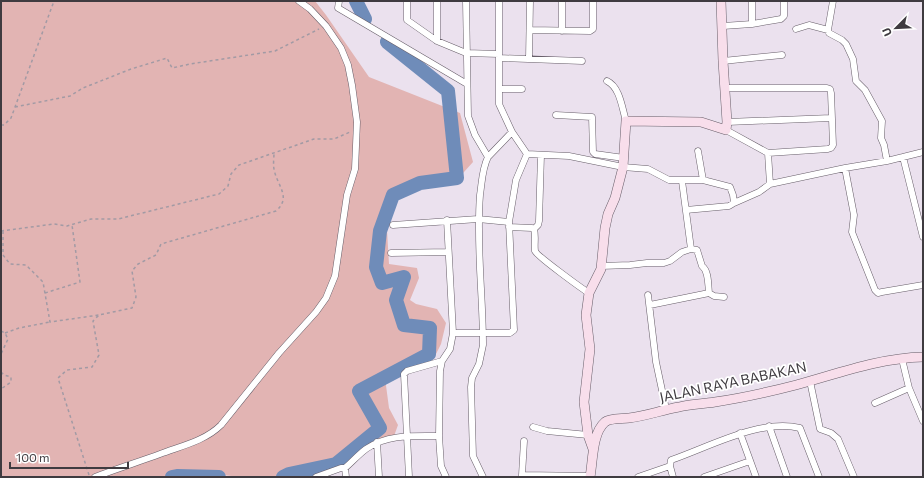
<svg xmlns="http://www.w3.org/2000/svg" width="924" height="478" viewBox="0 0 924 478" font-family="Commissioner,sans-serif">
<rect width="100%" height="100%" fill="#ebe1ee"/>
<path fill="#e2b4b3" d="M1,1H315L326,15L369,77L460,113L473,162L455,182L430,186L399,196L387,230L389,264L417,268L419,278L410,300L416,304L437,309L446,323L441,344L435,356L385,378L389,408L398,425L394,436L366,444L332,473L297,477H241L194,472L160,477H1Z"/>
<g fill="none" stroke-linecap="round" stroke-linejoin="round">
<path stroke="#6f8cb9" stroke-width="14" d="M356,1L365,19
M172,477L177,476L219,477
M283,477L289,474L336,464L380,428L359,391L429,354L430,328L404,325L396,300L404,277L382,283L376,267L380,231L393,195L420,183L457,178L448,91L387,42"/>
<defs>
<path id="street" d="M339,1L338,8L467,84
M407,1V20L437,41L466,53L499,54
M437,1V41
M466,1L468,116L475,135L488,157
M499,1V104L512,132L527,154
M562,1V31
M833,1L828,30L829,33L842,40L846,44L853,59L856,81L865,90L882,121L881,138L884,145L887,161
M752,24V1
M723,26L752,24L781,19L784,16V1
M796,29L809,25L828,30
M530,30L590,31L593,29V1
M499,58L582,61
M529,59L530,1
M723,61L782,55
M607,81C620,87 622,108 626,121
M725,88H827L830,89L831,93L833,145L831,148L828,149L768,153L726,130
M499,89H522
M556,115L592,117L593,152L595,154L624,158
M727,122L831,118
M698,151L703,180
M768,153L770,184L845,168L887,161L923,152
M527,154L569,156L623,167L648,169L669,180H703L730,187L733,195L734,203L729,206L686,210
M903,157L923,237
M845,168L854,215L852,232L875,290L878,293L882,292L923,285
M682,181L691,249
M734,203L759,192L770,184
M447,220L453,333
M393,225L478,219L509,222
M509,227L532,228L534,229C536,236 534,244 535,251C537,256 581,288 589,293
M534,229L538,225L539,221L541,155
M391,253L448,252
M601,266L630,265L647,263H664L670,261L682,252L691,249L697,250L702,266C709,271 708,285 709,293L714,296L724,297
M648,295L656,362L666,409
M650,305L709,293
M902,359L909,388L923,421
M810,381L820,429L831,433L838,439L854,477
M875,403L909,388
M769,426L787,477
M533,427L547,431L588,435
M740,433L756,477
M377,442L379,477
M345,468C352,462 358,455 366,449C387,434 414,436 439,436
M522,475L524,441
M95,477C116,469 138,462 160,454C181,446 205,441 221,425L279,353L316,312L326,298L335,276L347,195L355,169L357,122L352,85L348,65L341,48L326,26L310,9L299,1
M316,477L341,468H345L346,477
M409,477L404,374L407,371L442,361
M446,477L441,466L439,436L440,371L442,361L450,349L453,333H510L514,330L509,222L516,180L527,154
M483,477L473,456L471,387L472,378L479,364L483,345C483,295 476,245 480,195C482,182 482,169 488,157L512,132
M522,477V475L591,476
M638,477L670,466
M673,477L670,466L671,460C709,447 761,418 800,428L819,477
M704,477L750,461"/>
<path id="secondary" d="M593,449L588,435L584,402L590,349L586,315L589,293L601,269L605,228L608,214L615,198L623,167L626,121L701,122L726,130L727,122L723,61L721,1
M590,477C593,461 592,433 605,422C610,418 622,419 629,418C646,416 662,410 679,407C691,404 703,404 715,402C742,398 769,392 796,385C837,374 879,358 923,357"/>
</defs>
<use href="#street" stroke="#675e69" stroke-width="7"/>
<use href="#secondary" stroke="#675e69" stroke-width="10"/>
<path stroke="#a29aa4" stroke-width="1.5" stroke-dasharray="3 3" stroke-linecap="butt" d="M15,107L70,96L83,88L131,69L167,58L172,68L190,64L275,51L319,29
M1,125H4L11,118L54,1
M1,231L54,224L67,226L91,219H118L219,194L228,186L231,174L239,165L314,139H334L350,132
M3,231V255L10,264L26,265L43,282L50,322L99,315
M45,293L80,282L72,225
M1,331L5,333L8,339L1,354
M5,333L19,328L50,322
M1,372L4,375L11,377V382L1,389
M89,475L58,378L67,370L92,367L99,355L93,321L99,315L132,308L136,297L132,271L138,264L156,255L161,244L276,211C292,197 277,186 274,169C273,164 274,158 274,153"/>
<use href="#street" stroke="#fff" stroke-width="6"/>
<use href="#secondary" stroke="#f8deeb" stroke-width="9"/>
</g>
<g text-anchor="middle" stroke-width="3.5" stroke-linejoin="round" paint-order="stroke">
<g font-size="14" fill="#3f3b40" stroke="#fff">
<text transform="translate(733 382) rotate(-12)" y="5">JALAN RAYA BABAKAN</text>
</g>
</g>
<rect width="924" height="478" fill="none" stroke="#3f3b40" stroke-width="4"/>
<g transform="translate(896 28) rotate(246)" stroke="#ffffff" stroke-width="3" paint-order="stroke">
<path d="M0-3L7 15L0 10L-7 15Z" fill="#3f3b40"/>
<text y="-6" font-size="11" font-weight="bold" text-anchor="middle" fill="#3f3b40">U</text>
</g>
<path d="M10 462v6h118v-6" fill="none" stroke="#3f3b40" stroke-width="2"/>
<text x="16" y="462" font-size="12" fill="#3f3b40" stroke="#ffffff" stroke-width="3" paint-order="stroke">100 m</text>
</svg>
